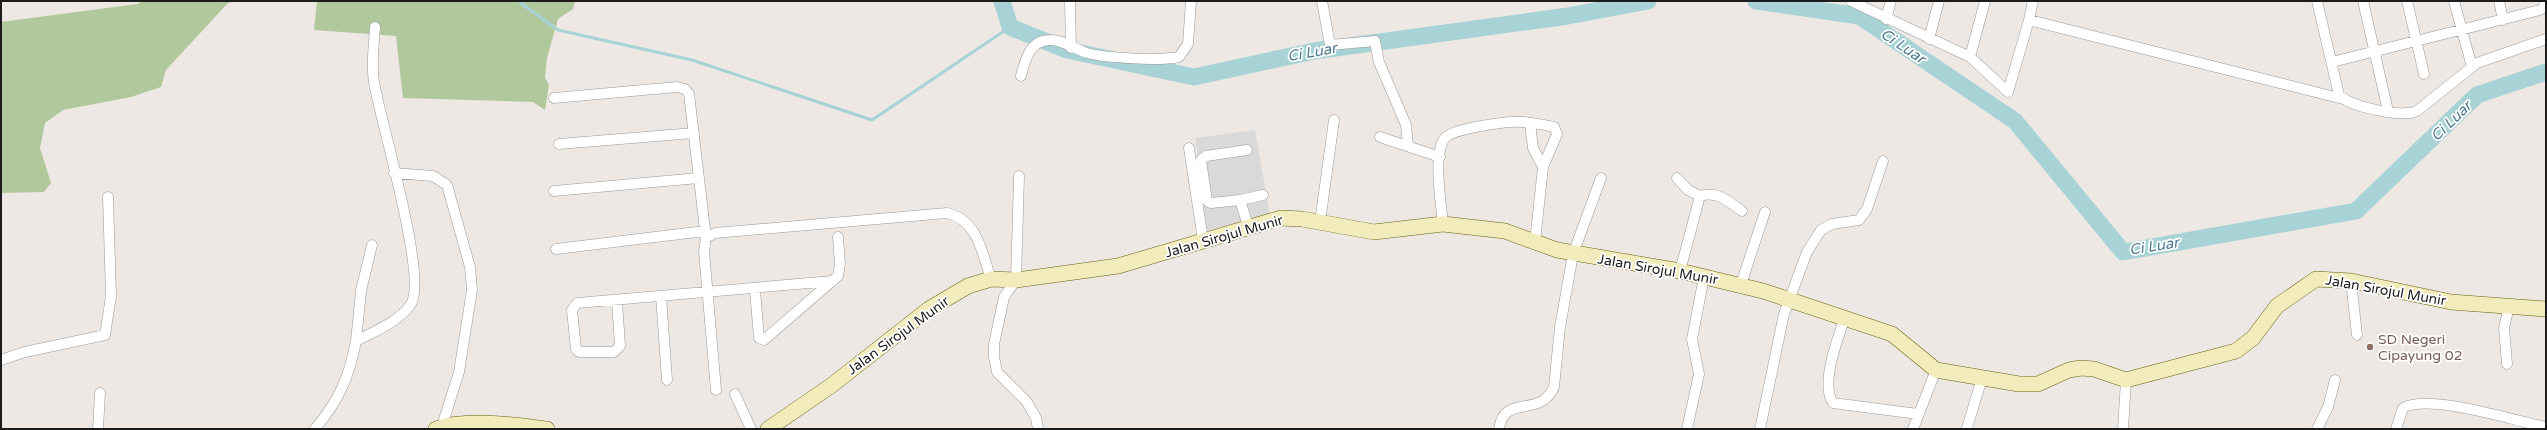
<svg xmlns="http://www.w3.org/2000/svg" width="2547" height="430" viewBox="0 0 2547 430" font-family="'Varela Round',sans-serif">
<rect width="100%" height="100%" fill="#ede8e3"/>
<path fill="#dad9da" d="M1255,130L1270,216L1207,230L1195,138Z"/>
<path fill="#b0c89c" d="M143,1H233L227,4L166,70L161,87L131,97L63,110L45,123L40,148L51,183L44,192L1,193V22L137,4Z
M317,1H575L573,9L558,19L547,58L545,78L549,85L545,110L533,102L403,98L396,36L314,30Z"/>
<g fill="none" stroke-linecap="round" stroke-linejoin="round">
<path stroke="#a8d3d6" stroke-width="3" d="M518,1L558,30L692,60L872,120L1010,27"/>
<path stroke="#a8d3d6" stroke-width="17" d="M1002,1L1010,27L1067,50L1194,77L1314,51L1568,16L1648,1
M1756,1L1859,16L2015,121L2123,252L2356,211L2477,95L2546,72"/>
<defs>
<path id="street" d="M1070,1L1071,48
M1322,1L1330,45L1375,41L1379,62L1406,125L1408,146
M1851,1L1970,57L2008,92L2029,20L2343,99
M2317,1L2339,95C2350,107 2403,118 2417,111L2477,63L2546,39
M2363,1L2388,111
M2407,1L2424,74
M2454,1L2472,67
M2499,1L2503,20
M1886,19L1891,1
M2029,20L2033,1
M1929,39L1939,1
M1970,57L1985,1
M2332,62L2540,10L2544,7L2545,1
M1021,76C1025,61 1029,41 1049,40C1061,39 1075,49 1087,53C1106,58 1159,61 1179,57L1188,44L1191,1
M554,98L677,87L685,89L689,94L706,238
M1530,123L1533,148L1543,167
M1380,137L1440,157
M559,144L694,133
M1189,148L1203,240
M1247,150L1206,156L1201,160L1207,201L1211,203L1240,200L1248,226
M394,173L433,176L447,185L470,267L472,290L459,372L441,429
M1019,176L1016,280L1004,297L994,344V357L997,372L1027,402L1036,418L1038,429
M1677,178L1688,190L1700,196
M554,191L699,178
M1240,200L1263,195
M1320,222L1334,120
M1443,224C1441,203 1433,156 1444,139C1451,128 1510,121 1523,122C1534,123 1544,125 1554,127L1557,134L1543,167L1535,242
M556,249L705,231
M1680,271L1700,196C1717,190 1729,202 1742,211
M2351,281L2357,335
M1741,284L1765,212
M755,290L759,338L764,340L838,276L840,264L838,237
M661,296L667,380
M617,301L620,346L614,352H579L576,349L572,310L577,303L833,281
M1845,318C1838,337 1820,384 1833,403L1918,414
M356,341L361,291L372,245
M1,360L25,352L105,335L111,296L108,197
M2507,364L2504,328L2509,306
M716,390L704,251L706,238L715,233L947,213C978,220 982,253 991,279
M735,394L751,429
M1967,428L1982,378
M98,429L100,393
M315,429C339,400 349,378 356,341C373,332 399,322 411,304C428,278 380,120 374,82C371,64 374,45 375,27
M1499,429C1504,393 1540,419 1554,387L1560,327L1573,254L1601,178
M1687,429L1699,374L1692,339L1704,277
M1760,429L1784,314L1807,252L1821,230L1832,224L1859,220L1867,209L1883,161
M1913,429L1936,370
M2123,429L2126,380
M2317,429L2328,407L2335,380
M2396,429L2403,408C2430,393 2515,421 2546,427"/>
<path id="secondary" d="M436,429C466,418 515,425 547,429
M768,429L832,385L929,309L968,286L991,279L1016,280L1118,266L1281,218L1302,219L1374,232L1443,224L1505,231L1557,250L1680,271L1763,291L1892,334L1936,370L2019,384H2038L2069,370L2081,368L2094,369L2126,380L2236,351L2253,338L2277,306L2316,279L2351,281L2451,302L2546,309"/>
</defs>
<use href="#street" stroke="#999" stroke-width="11"/>
<use href="#secondary" stroke="#676210" stroke-width="16"/>
<use href="#street" stroke="#fff" stroke-width="10"/>
<use href="#secondary" stroke="#f2ecbc" stroke-width="15"/>
</g>
<circle fill="#8d6e63" stroke="#fff" stroke-width="1.5" cx="2370" cy="347" r="4"/>
<g text-anchor="middle" stroke-width="3.5" stroke-linejoin="round" paint-order="stroke">
<g font-size="14" fill="#1c1c1c" stroke="#fff">
<text transform="translate(1224 236) rotate(-16)" y="5">Jalan Sirojul Munir</text>
<text transform="translate(1658 269) rotate(10)" y="5">Jalan Sirojul Munir</text>
<text transform="translate(2386 290) rotate(10)" y="5">Jalan Sirojul Munir</text>
<text transform="translate(898 335) rotate(-36)" y="5">Jalan Sirojul Munir</text>
</g>
<g font-size="14" fill="#785e54" stroke="#fff" text-anchor="start">
<text x="2378" y="344">SD Negeri<tspan x="2378" dy="16">Cipayung 02</tspan></text>
</g>
<g font-size="15" font-style="italic" fill="#4c7b93" stroke="#fff">
<text transform="translate(1903 46) rotate(34)" y="5">Ci Luar</text>
<text transform="translate(1312 52) rotate(-10)" y="5">Ci Luar</text>
<text transform="translate(2451 121) rotate(-44)" y="5">Ci Luar</text>
<text transform="translate(2154 246) rotate(-9)" y="5">Ci Luar</text>
</g>
</g>
<rect width="2547" height="430" fill="none" stroke="#1c1c1c" stroke-width="4"/>
</svg>
